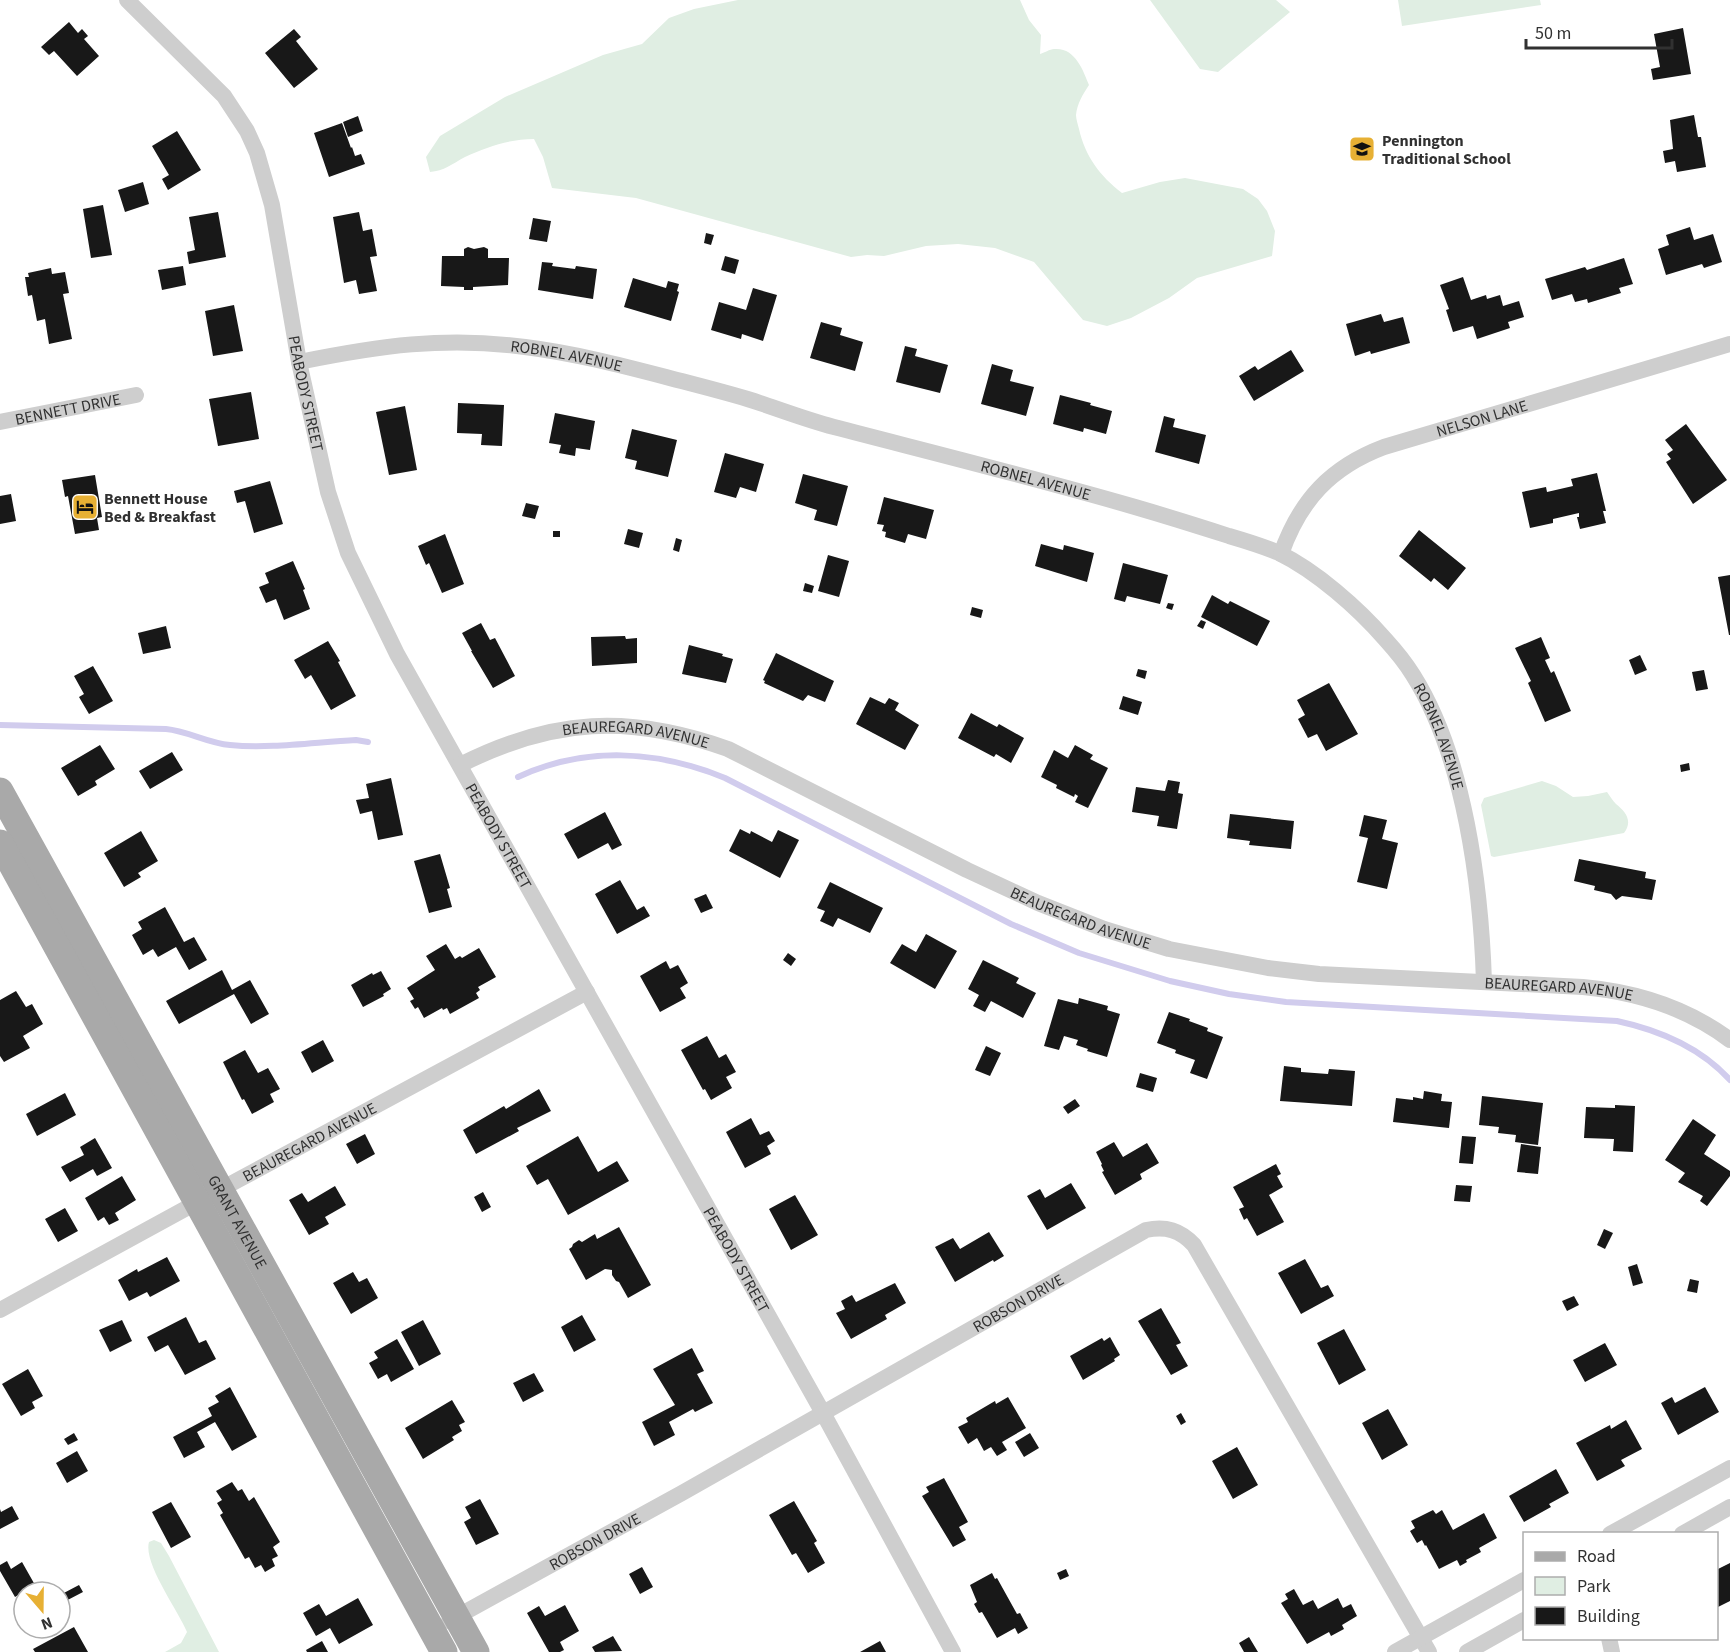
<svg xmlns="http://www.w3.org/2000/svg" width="1730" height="1652" viewBox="0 0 1730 1652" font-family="'Source Sans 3',sans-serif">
<rect width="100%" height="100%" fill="#fff"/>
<path fill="#e0eee3" d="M738,0H1020L1029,20L1041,35L1040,54C1044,53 1050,49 1054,49C1075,47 1083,70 1089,85C1083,94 1077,104 1076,115C1076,119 1078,125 1079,129C1085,156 1100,176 1122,193L1160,182L1185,178L1243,189L1258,199L1267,211L1275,231L1272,256L1197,278L1169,298L1131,318L1107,326L1083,320L1034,262L995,248L958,244L926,246L884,256L867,255L851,257L636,198L552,188L543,157L534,139C509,139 487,147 465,157C452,164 444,171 430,172L426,157L440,136L505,97L603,55L642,44L669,18L694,9Z
M1150,0H1276L1290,12L1218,72L1200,69Z
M1398,0H1540L1541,5L1402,26Z
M1542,781L1556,786L1573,797L1588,796L1607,792C1610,796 1613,801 1616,804C1626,812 1633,821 1624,833L1494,857L1491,856L1481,805L1484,798Z
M154,1540L161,1543L169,1556L219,1652H165L181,1643L187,1632C178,1610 143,1563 149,1542Z"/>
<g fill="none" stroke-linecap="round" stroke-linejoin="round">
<path stroke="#d1cced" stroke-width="6" d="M0,725L166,729C188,731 207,743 230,745C269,749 316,742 356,740L368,742
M518,777C584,746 658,750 725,778L1011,924L1079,953L1170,981L1229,994L1286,1002L1617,1021C1659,1030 1701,1048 1730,1080"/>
</g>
<path fill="#181818" d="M69,22L78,33L82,29L88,36L84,39L99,56L77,76L54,51L49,55L41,47Z
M1683,28L1691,74L1653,80L1651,69L1660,67L1654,34Z
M294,29L301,37L296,41L318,69L294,88L265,53Z
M1694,115L1698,137H1701L1706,167L1677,172L1675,161L1665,163L1663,151L1673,149L1670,120Z
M358,116L363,131L348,137L343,122Z
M342,123L351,148L352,147L355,156L361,154L365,164L329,177L314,133Z
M177,131L201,170L168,190L162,179L169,175L152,146Z
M143,182L149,204L125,212L118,190Z
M103,205L112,255L91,258L83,209Z
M218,212L226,257L189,264L187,252L195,250L189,217Z
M359,212L363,231L372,229L377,256L370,257L377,291L359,294L356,280L344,283L333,217Z
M533,218L551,221L547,242L529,239Z
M1690,227L1694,240L1713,234L1722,262L1704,268L1702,264L1666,275L1658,249L1669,245L1666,235Z
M706,233L714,235L711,245L704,243Z
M468,247L474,249L484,247L488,249V258H509L508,285L473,287V290H464V287L441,286L442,256H464V249Z
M725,256L739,260L735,274L721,270Z
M1624,258L1633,284L1619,288L1621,293L1588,303L1587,299L1575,302L1572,294L1552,300L1545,279L1585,267L1587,270Z
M542,262L553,263L552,266L575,269L576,266L597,269L593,299L538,290Z
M183,266L186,285L162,290L158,270Z
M51,268L52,274L65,272L69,293L63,294L72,339L49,344L45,319L37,321L32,295L28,296L25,277H29L28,273Z
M1463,277L1471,300L1486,295L1487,299L1500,295L1503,306L1519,301L1524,317L1508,322L1510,328L1477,339L1473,326L1453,332L1446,310L1449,309L1440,285Z
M633,278L666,288L668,281L679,284L677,291L679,292L671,321L624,307Z
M753,288L777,295L763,341L742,334L741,339L711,330L719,302L746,310Z
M234,305L243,351L213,356L205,311Z
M1381,314L1384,322L1403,317L1410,343L1371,354L1370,351L1355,356L1346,324Z
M821,322L842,328L840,335L863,342L855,371L810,358Z
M905,346L917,349L915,356L948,365L940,393L896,382Z
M1291,350L1304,371L1254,401L1239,376L1255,366L1258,370Z
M992,364L1013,370L1010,381L1034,387L1026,416L981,404Z
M251,392L259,439L218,446L209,399Z
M1060,395L1091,403L1090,405L1112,411L1106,434L1084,428L1083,432L1053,424Z
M458,403L504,405L502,446L481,445L482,434L457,433Z
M405,406L417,470L389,475L376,412Z
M555,413L595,421L590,450L576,448L575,456L559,453L561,445L549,443Z
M1164,416L1175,419L1173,427L1206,435L1199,464L1155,452Z
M1686,424L1727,480L1693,504L1666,462L1671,459L1667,454L1673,450L1665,440Z
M632,429L677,440L668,477L635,469L637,461L625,458Z
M725,453L764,464L756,492L740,487L736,498L714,492Z
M1597,473L1606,511H1603L1606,523L1580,529L1577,517H1579V513L1553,519V523L1530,528L1522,492L1546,487L1547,492L1573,486L1571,479Z
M803,474L848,486L837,526L814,520L817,510L795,503Z
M95,475L102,517L97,518L99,530L75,534L68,496L65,497L62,480Z
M270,481L283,524L254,533L245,501L237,503L234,491Z
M11,494L16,521L0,524V496Z
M884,497L934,510L926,539L908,534L905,543L885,537L886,532L882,531L884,525L877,524Z
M526,503L539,506L535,519L522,516Z
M628,529L643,533L639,548L624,544Z
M1419,530L1466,568L1448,590L1434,578L1431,582L1399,556Z
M553,531H560V537H553Z
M445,534L464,584L442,593L429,563L426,565L418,546Z
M676,538L682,540L679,552L673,550Z
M1041,544L1063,550L1064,545L1094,553L1087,582L1035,566Z
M828,555L849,561L839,597L818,591Z
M293,561L305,589L303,590L310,609L284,620L276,599L266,603L259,587L269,583L265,573Z
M1123,563L1168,575L1160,604L1127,596L1125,602L1114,599Z
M1730,575V635H1729L1718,577Z
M805,583L814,586L812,593L803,591Z
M1212,595L1228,604L1230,601L1270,621L1257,646L1201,617Z
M1168,603L1174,604L1172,610L1166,608Z
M972,607L983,610L981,618L970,615Z
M1201,620L1206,622L1203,629L1197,626Z
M481,623L490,640L495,638L515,676L493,688L471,651H472L462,633Z
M166,626L171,648L143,654L138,633Z
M625,636L626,639L637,638V663L592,666L591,637Z
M1541,637L1550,658L1545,660L1551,673L1554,671L1571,711L1545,722L1528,683L1531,681L1515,648Z
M328,641L340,661L338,662L356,696L331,710L311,675L305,679L294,660Z
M689,645L723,654L722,656L733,659L726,683L682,674Z
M776,653L834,681L825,702L808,695L803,701L764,683L765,681L763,680Z
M1640,655L1647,670L1635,675L1629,660Z
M93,666L113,701L89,714L79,697L84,694L74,676Z
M1138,669L1147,671L1145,679L1136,676Z
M1704,670L1708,689L1696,691L1692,672Z
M1329,683L1358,734L1326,751L1317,734L1308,738L1298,719L1305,715L1297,700Z
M1123,696L1142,702L1138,715L1119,709Z
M870,697L885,704L889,698L899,703L895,710L919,725L905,750L856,724Z
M971,713L997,727L999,724L1024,738L1011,763L996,754L994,757L958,738Z
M100,745L115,769L95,781L97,785L78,796L61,768Z
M1075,745L1093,755L1090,759L1108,768L1088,808L1075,802L1078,796L1075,794L1074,797L1056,788L1057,785L1041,777L1054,750L1068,758Z
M172,752L183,770L150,789L139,771Z
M1689,763L1690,770L1681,772L1680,765Z
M391,778L403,835L378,840L372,811L360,814L356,800L369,798L366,784Z
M1168,780L1180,782L1178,793L1183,794L1177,829L1157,826L1159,816L1132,812L1136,787L1165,791Z
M605,812L622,845L612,850L608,843L578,859L564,834Z
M1230,814L1294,821L1291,849L1249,845L1250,841L1227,838Z
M1364,815L1387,820L1382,839L1398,843L1387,889L1357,882L1368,838L1359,836Z
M740,829L750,834L751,831L772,842L778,830L799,840L780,878L729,851Z
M141,831L158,861L138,873L141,877L124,887L104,853Z
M440,854L450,888L447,889L452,907L429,913L414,861Z
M1579,859L1646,872L1645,878L1656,880L1652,900L1622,896L1616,900L1611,894L1594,890L1595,886L1574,881Z
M620,880L637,910L644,906L650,916L617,934L595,894Z
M830,882L883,908L870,933L838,918L833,927L820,921L825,911L817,908Z
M706,894L713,908L701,913L694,899Z
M165,907L184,942L194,937L207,960L189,970L176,947L158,957L153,949L143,955L132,935L142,929L138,922Z
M926,934L957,951L935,989L890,963L902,944L916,952Z
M446,944L455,959L460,956L462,958L479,948L496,977L478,987L480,990L476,993L479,998L450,1014L447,1008L443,1010L442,1008L424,1018L418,1007L415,1009L410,1001L414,999L407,988L435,970L426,956Z
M788,953L796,959L791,966L783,960Z
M983,960L1019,978L1016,983L1036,993L1023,1018L991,1001L985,1012L973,1006L979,995L968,989Z
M666,961L670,969L678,965L688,983L680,988L686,998L660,1012L640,976Z
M222,970L232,990L250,980L269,1014L251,1024L234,994L179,1024L166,1001Z
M381,971L391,989L383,994L384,996L363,1007L351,985L372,973L373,975Z
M16,991L26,1007L32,1004L43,1024L23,1036L30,1048L4,1062L0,1056V1000Z
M1079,998L1108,1006L1107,1010L1120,1014L1107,1057L1087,1051L1088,1049L1076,1045L1078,1040L1064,1036L1059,1050L1044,1046L1058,999L1078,1004Z
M1169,1012L1190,1019L1189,1021L1208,1028L1207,1031L1223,1037L1207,1079L1190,1073L1195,1060L1175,1053L1176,1050L1157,1043Z
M707,1036L719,1058L726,1054L736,1072L726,1077L732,1088L711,1100L705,1089L703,1090L681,1050Z
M323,1040L334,1061L312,1073L301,1052Z
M986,1046L1001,1053L990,1076L975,1070Z
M245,1050L258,1073L268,1068L280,1089L270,1094L274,1102L252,1114L244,1099L242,1100L223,1062Z
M1284,1066L1301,1068V1072L1328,1074L1329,1069L1355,1071L1352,1106L1280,1101Z
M1140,1073L1157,1078L1153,1092L1136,1087Z
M539,1089L551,1111L517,1128L519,1131L476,1154L463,1130L504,1106L506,1109Z
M1424,1091L1442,1094L1441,1101L1452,1102L1449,1128L1393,1122L1396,1098L1413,1100V1097L1423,1099Z
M65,1093L76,1115L37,1136L26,1114Z
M1482,1096L1543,1103L1538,1145L1515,1142L1516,1135L1498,1133L1499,1127L1479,1125Z
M1075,1099L1080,1106L1068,1114L1063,1107Z
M1615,1105L1635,1106L1633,1152L1613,1151L1614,1139L1584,1138L1586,1107L1615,1108Z
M751,1118L760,1135L769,1131L775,1141L767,1146L771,1154L745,1168L726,1132Z
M1693,1119L1716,1135L1704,1154L1730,1171V1176L1707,1206L1700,1201L1703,1196L1678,1182L1685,1173L1665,1160Z
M365,1134L375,1154L357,1164L346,1144Z
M578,1136L598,1172L617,1161L629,1181L568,1215L548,1179L537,1185L526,1166Z
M1462,1136L1476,1137L1473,1164L1459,1163Z
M95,1138L112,1168L97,1176L93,1169L70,1182L61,1167L84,1155L80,1147Z
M1114,1142L1123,1157L1147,1143L1159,1163L1140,1174L1142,1179L1115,1195L1102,1172L1104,1171L1101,1165L1102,1164L1096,1152Z
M1521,1144L1541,1147L1538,1174L1517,1172Z
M1276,1164L1281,1174L1277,1176L1283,1187L1269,1195L1284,1222L1257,1236L1247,1218L1244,1220L1239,1209L1244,1207L1233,1187Z
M122,1176L136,1200L115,1213L119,1220L109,1225L104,1217L98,1221L85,1198Z
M1071,1183L1086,1208L1047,1230L1027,1196L1040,1189L1045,1198Z
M1456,1185L1472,1186L1470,1202L1454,1201Z
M335,1186L346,1205L325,1217L329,1224L309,1235L289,1200L302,1193L308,1202Z
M483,1192L491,1207L482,1212L474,1197Z
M795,1195L818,1235L791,1250L769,1209Z
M65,1208L78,1231L58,1242L45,1219Z
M619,1227L651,1285L628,1298L619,1282L616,1281L612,1275V1270L605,1269L586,1280L569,1249L572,1247L573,1244L579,1240L582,1242L595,1234L597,1239Z
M1604,1229L1613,1233L1605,1249L1597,1245Z
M989,1232L1004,1256L994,1262L993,1260L955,1282L935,1247L953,1238L960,1249Z
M167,1257L180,1281L150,1297L147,1292L129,1301L118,1280L137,1269L138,1272Z
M1305,1259L1321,1288L1328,1285L1334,1296L1301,1314L1278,1273Z
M1637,1264L1643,1283L1633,1286L1628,1267Z
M353,1272L359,1282L367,1278L378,1298L351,1314L333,1283Z
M1690,1279L1699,1281L1697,1293L1687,1291Z
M895,1283L906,1303L885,1315L887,1319L851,1339L836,1313L845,1309L841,1301L852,1295L856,1302Z
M1574,1296L1579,1305L1567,1311L1562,1301Z
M1161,1308L1181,1343L1176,1345L1188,1366L1171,1375L1138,1321Z
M582,1315L596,1340L574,1352L561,1327Z
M186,1317L199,1343L206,1340L216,1359L185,1375L168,1345L155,1352L147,1337Z
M122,1320L132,1341L110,1352L99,1330Z
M423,1320L441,1354L419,1366L401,1332Z
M1344,1329L1366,1370L1339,1385L1317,1343Z
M1110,1337L1120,1355L1114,1359L1115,1361L1083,1380L1070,1356L1102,1338L1104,1341Z
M397,1339L414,1369L391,1382L387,1374L378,1379L369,1363L378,1358L374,1352Z
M1605,1343L1617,1365L1585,1382L1573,1360Z
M692,1348L704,1371L697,1374L713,1403L695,1412L693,1409L669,1422L675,1435L654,1446L642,1422L675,1405L653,1369Z
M28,1369L43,1396L32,1402L35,1408L21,1416L2,1384Z
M534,1373L544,1391L523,1402L513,1383Z
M230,1387L257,1437L232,1451L215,1422L197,1432L205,1447L184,1458L173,1437L212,1416L208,1408L219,1402L215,1396Z
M1705,1387L1719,1412L1678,1435L1661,1403L1672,1397L1675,1403Z
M1008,1397L1026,1428L1002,1442L1007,1450L997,1456L991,1447L984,1451L977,1438L968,1444L958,1427L968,1422L966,1418L995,1401L996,1404Z
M452,1400L465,1422L459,1425L462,1431L452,1437L454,1440L423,1459L405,1428Z
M1388,1409L1408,1445L1382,1460L1362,1423Z
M1181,1413L1186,1422L1181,1425L1176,1416Z
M1626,1420L1642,1449L1621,1460L1625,1466L1597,1481L1576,1443L1610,1425L1611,1429Z
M74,1433L78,1440L68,1445L64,1439Z
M1030,1433L1039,1448L1024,1457L1015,1442Z
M1237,1447L1258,1485L1233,1499L1212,1461Z
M77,1451L88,1471L67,1483L56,1463Z
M1556,1469L1569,1493L1549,1504L1551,1507L1524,1522L1509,1496Z
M944,1478L968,1522L959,1527L966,1540L953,1547L922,1496L929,1492L926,1487Z
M232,1482L238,1491L242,1489L249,1501L254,1497L280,1542L273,1547L278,1556L272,1559L275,1566L265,1572L261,1565L255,1568L249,1557L245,1559L220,1515L223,1513L217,1503L222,1500L216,1491Z
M480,1499L499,1534L476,1545L464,1522L471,1518L465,1507Z
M794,1501L817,1541L814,1543L825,1563L808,1573L796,1553L792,1555L769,1515Z
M171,1502L191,1537L171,1548L152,1512Z
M12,1506L19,1519L0,1529V1509L1,1512Z
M1433,1510L1436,1514L1442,1510L1453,1530L1484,1513L1497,1538L1479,1548L1481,1552L1466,1560L1467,1562L1460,1566L1457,1560L1439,1569L1426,1545L1425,1546L1422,1540L1417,1543L1410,1531L1415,1528L1411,1521Z
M7,1561L11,1569L22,1562L35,1585L15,1597L0,1571V1565Z
M1730,1563V1601L1716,1608V1570Z
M642,1567L653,1587L640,1594L629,1574Z
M1066,1569L1069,1576L1060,1580L1057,1573Z
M992,1573L995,1579L997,1578L1017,1614L1020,1613L1028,1628L1018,1634L1015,1628L997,1638L982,1612L979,1613L974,1604L977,1602L970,1585Z
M79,1585L83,1592L60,1604V1595Z
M1294,1589L1303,1605L1313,1600L1318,1609L1338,1598L1343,1608L1351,1604L1357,1616L1342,1625L1344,1629L1331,1636L1329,1632L1307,1644L1281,1603L1288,1599L1285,1594Z
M358,1598L373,1625L339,1644L330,1628L316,1636L303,1613L319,1604L326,1616Z
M565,1605L579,1631L560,1642L564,1650L560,1652H549L527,1613L539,1606L545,1616Z
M74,1627L88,1652H35L33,1649Z
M613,1636L622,1651L595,1652L592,1647Z
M1249,1637L1258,1652H1244L1239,1643Z
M322,1641L328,1652H307L306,1650Z
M880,1641L886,1652H860Z"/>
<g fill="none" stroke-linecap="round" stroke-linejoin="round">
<g stroke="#cecece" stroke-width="16">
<path id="s1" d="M127,0L224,96L247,131L257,153L272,205L299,362L328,492L348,553L397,654L823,1413L953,1652"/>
<path id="s2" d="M299,362C378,346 445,336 525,347C573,353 620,365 666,377C696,385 725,392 754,401C781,410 807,420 834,427C934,453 1035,478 1135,507C1166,516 1198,526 1229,536C1246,541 1263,546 1279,553C1316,571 1358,608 1385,639C1395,650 1405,662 1413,675C1465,757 1481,887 1484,982"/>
<path id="s3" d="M0,422L136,395"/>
<path id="s4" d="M1281,554C1300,500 1331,467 1384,447L1730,344"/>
<path id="s5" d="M460,765C553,718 629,714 728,749L967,870L1038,903L1104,929L1169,949L1268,968L1319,974L1583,987C1637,992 1686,1007 1730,1040"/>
<path id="s6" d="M0,1310L238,1180L587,992"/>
<path d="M1610,1534L1730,1468"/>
<path d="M1682,1534L1730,1507"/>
<path id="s7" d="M449,1621L682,1493L1146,1230C1166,1226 1180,1230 1194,1245L1429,1652"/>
<path d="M1609,1638L1612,1652"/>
<path d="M1395,1652L1524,1580"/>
<path d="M1467,1652L1524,1620"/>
</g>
<g stroke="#a9a9a9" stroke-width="27">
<path id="s8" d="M0,791L476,1652"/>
<path d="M0,843L444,1652"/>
</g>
</g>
<defs>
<symbol id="school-square" viewBox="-11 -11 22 22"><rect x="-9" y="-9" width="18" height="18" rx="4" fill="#e7b034" stroke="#fff"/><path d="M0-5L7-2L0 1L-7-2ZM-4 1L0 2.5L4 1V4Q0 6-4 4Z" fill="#111"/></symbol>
<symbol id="hotel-square" viewBox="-11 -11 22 22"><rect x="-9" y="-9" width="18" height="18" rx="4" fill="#e7b034" stroke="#fff"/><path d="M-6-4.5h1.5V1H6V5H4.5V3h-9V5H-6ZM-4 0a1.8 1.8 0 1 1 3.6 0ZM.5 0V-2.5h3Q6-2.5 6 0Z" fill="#111"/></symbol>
</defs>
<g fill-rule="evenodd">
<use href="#school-square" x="1347" y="134" width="30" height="30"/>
<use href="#hotel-square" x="70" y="492" width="30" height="30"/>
</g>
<g text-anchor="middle" stroke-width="6" stroke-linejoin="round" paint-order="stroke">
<g font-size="16" font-weight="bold" fill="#313131" stroke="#fff" text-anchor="start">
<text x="1382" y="146">Pennington<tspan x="1382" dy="18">Traditional School</tspan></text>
<text x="104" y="504">Bennett House<tspan x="104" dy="18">Bed &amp; Breakfast</tspan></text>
</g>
<g font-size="16" fill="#313131" stroke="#fff">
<text dy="6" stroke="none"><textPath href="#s2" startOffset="270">ROBNEL AVENUE</textPath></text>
<text dy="6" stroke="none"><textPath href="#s1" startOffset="448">PEABODY STREET</textPath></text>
<text dy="6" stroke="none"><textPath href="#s3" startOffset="69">BENNETT DRIVE</textPath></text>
<text dy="6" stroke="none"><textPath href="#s4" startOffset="256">NELSON LANE</textPath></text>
<text dy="6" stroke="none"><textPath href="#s2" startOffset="756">ROBNEL AVENUE</textPath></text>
<text dy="6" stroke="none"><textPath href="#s2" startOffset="1260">ROBNEL AVENUE</textPath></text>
<text dy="6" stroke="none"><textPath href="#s5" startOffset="183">BEAUREGARD AVENUE</textPath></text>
<text dy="6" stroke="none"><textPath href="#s1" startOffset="934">PEABODY STREET</textPath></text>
<text dy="6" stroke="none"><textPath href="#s5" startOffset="669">BEAUREGARD AVENUE</textPath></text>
<text dy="6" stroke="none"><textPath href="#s5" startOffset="1155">BEAUREGARD AVENUE</textPath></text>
<text dy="6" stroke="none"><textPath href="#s6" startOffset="352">BEAUREGARD AVENUE</textPath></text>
<text dy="6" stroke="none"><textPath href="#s8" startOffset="492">GRANT AVENUE</textPath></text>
<text dy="6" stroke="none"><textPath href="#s1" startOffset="1420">PEABODY STREET</textPath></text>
<text dy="6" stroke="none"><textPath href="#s7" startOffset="652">ROBSON DRIVE</textPath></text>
<text dy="6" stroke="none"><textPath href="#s7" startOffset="166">ROBSON DRIVE</textPath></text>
</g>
</g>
<rect x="1523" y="1532" width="195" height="108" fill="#ffffff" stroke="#adadad" stroke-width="1.5"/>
<rect x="1535" y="1552" width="30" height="9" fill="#a9a9a9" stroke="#adadad" stroke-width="1.5"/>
<text x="1577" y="1562" font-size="18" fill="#313131">Road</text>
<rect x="1535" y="1577" width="30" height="18" fill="#e0eee3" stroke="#adadad" stroke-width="1.5"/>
<text x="1577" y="1592" font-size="18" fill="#313131">Park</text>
<rect x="1535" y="1607" width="30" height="18" fill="#181818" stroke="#adadad" stroke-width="1.5"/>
<text x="1577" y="1622" font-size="18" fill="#313131">Building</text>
<g transform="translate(42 1610) rotate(160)"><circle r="28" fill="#ffffff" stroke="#adadad" stroke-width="1.5"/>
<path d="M0-4.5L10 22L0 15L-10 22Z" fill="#e7b034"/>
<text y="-9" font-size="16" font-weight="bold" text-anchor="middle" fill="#313131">N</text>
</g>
<path d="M1526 39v9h146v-9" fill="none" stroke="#313131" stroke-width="3"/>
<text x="1535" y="39" font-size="18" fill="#313131" stroke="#ffffff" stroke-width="4.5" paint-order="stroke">50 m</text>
</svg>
